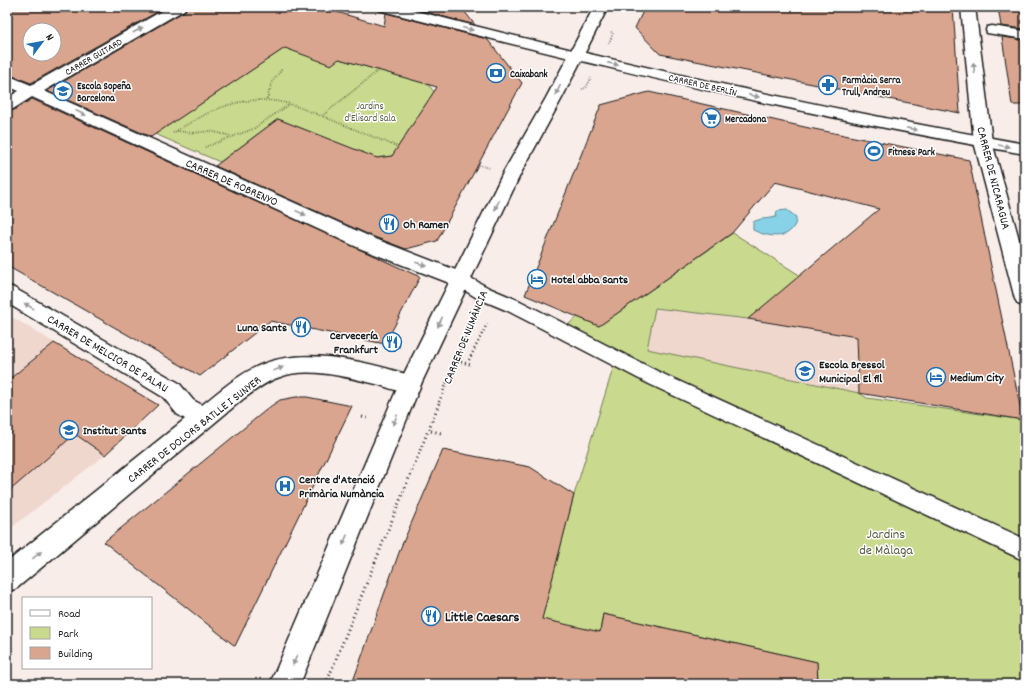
<svg xmlns="http://www.w3.org/2000/svg" width="1032" height="691" viewBox="0 0 1032 691" font-family="Dekko,sans-serif">
<rect width="100%" height="100%" fill="#f8ede9"/>
<filter id="ink" filterUnits="userSpaceOnUse"><feTurbulence type="fractalNoise" baseFrequency=".025" numOctaves="2"/><feDisplacementMap in="SourceGraphic" scale="8" xChannelSelector="R" yChannelSelector="G"/><feConvolveMatrix kernelMatrix="1 2 1 2 8 2 1 2 1" color-interpolation-filters="sRGB"/></filter>
<g filter="url(#ink)">
<path fill="#efd7ce" d="M655,308L748,319L857,337L859,393L647,349Z
M7,314L158,405L105,455L7,531Z"/>
<path fill="#c9da8e" stroke="#727b55" d="M285,48L339,59L428,84L434,92L392,156L375,158L278,119L220,162L155,134Z
M733,233L801,276L748,319L655,308L647,349L859,393L867,398L1023,420L1025,432V684H933L920,681V684H836L818,680L817,662L603,614L600,632L541,621L574,495L615,362L561,331L577,317L599,326Z"/>
<path fill="#87d2e7" stroke="#5c8996" d="M787,210L796,217C796,219 796,224 794,226C786,241 765,236 753,230V222C761,218 768,219 776,217L777,211Z"/>
<path fill="#daa58f" stroke="#1c1c1c" fill-rule="evenodd" d="M7,7H166L31,83L7,74ZM30,30H54V54H30Z
M187,7H320L384,26L386,13L487,39L522,83L437,241L406,249L374,237L215,166L278,119L377,158L392,156L437,87L339,59L331,65L285,48L151,137L47,91L185,11Z
M407,7H461L475,25Z
M645,7H953L960,113L660,54L635,28Z
M998,7H1025V29L1001,26Z
M1002,37L1025,40V105H1012Z
M649,92L809,128L969,160L1023,420L859,393L857,337L748,319L879,209L775,182L732,233L599,326L525,295L601,105Z
M32,99L420,277L385,344L270,321L200,376L7,266V111L14,110Z
M54,343L158,405L105,455L75,434L7,493V381Z
M296,397H307L352,406L235,646L104,542L271,406L280,400Z
M443,450L530,467L574,495L542,619L600,632L603,614L817,662L818,684H352L401,547Z"/>
<g fill="none" stroke-linecap="round" stroke-linejoin="round">
<defs>
<path id="pedestrian" d="M992,26L1025,31V39L987,33L986,30L987,27Z
M459,273L465,275L489,288L520,301L661,373L1025,539V561L647,383L508,311L477,298L453,283L450,279L453,275Z"/>
<path id="minor" d="M169,7H186L184,10L44,91L373,238L466,274L469,279L466,284L459,286L452,284L359,248L32,97L13,109L7,110V98L19,91L7,86V75L31,85Z
M961,7H975L992,142L1025,261V307L1018,304L1015,299L974,142Z
M7,285L14,288L179,383L193,400L202,405C221,390 240,373 263,364C308,346 373,363 418,378L421,384L418,390C405,395 392,389 380,385C351,378 308,366 280,377C266,381 255,391 243,399L17,588L7,592V562L185,419L177,414L163,397L7,303Z"/>
<path id="secondary" d="M377,7H401C607,61 815,107 1025,144V154C807,116 593,66 379,10Z"/>
<path id="primary" d="M594,7H608L562,98L521,173L421,384L300,684H270L399,384L503,173L546,98Z"/>
</defs>
<use href="#pedestrian" stroke="#1c1c1c" stroke-width="3"/>
<use href="#minor" stroke="#1c1c1c" stroke-width="3"/>
<use href="#secondary" stroke="#1c1c1c" stroke-width="3"/>
<use href="#primary" stroke="#1c1c1c" stroke-width="3"/>
<path stroke="#1c1c1c" stroke-width="2" stroke-dasharray="0.5 2" stroke-linecap="butt" d="M609,43L613,33L610,31
M379,70L322,116L398,147
M582,89L586,88L591,78
M267,99L272,82L282,69
M177,131L194,133L210,131L231,136
M173,133C212,109 243,92 290,104
M205,147L253,129L290,104L322,116
M479,165L490,168"/>
<path stroke="#1c1c1c" stroke-width="2.5" stroke-dasharray="1 3" stroke-linecap="butt" d="M395,345L401,347
M469,360L487,324
M461,362L472,365
M439,402L475,313"/>
<path stroke="#1c1c1c" stroke-width="3" stroke-dasharray="1 3.5" stroke-linecap="butt" d="M362,417L367,418
M431,431L441,433
M326,684L440,401"/>
<use href="#pedestrian" fill="#fff" fill-rule="evenodd"/>
<use href="#minor" fill="#fff" fill-rule="evenodd"/>
<use href="#secondary" fill="#fff" fill-rule="evenodd"/>
<use href="#primary" fill="#fff" fill-rule="evenodd"/>
</g>
<defs><path id="oneway-solid" d="M-6-.8H1V-3.2L6.5 0L1 3.2V.8H-6Z"/></defs>
<g fill="#999">
<use href="#oneway-solid" transform="translate(468 29) rotate(14)"/>
<use href="#oneway-solid" transform="translate(138 30) rotate(-30)"/>
<use href="#oneway-solid" transform="translate(613 64) rotate(13)"/>
<use href="#oneway-solid" transform="translate(974 68) rotate(-96)"/>
<use href="#oneway-solid" transform="translate(558 90) rotate(116)"/>
<use href="#oneway-solid" transform="translate(754 96) rotate(13)"/>
<use href="#oneway-solid" transform="translate(81 113) rotate(24)"/>
<use href="#oneway-solid" transform="translate(912 129) rotate(11)"/>
<use href="#oneway-solid" transform="translate(1004 146) rotate(10)"/>
<use href="#oneway-solid" transform="translate(497 205) rotate(115)"/>
<use href="#oneway-solid" transform="translate(301 213) rotate(24)"/>
<use href="#oneway-solid" transform="translate(421 264) rotate(16)"/>
<use href="#oneway-solid" transform="translate(29 306) rotate(-149)"/>
<use href="#oneway-solid" transform="translate(440 322) rotate(115)"/>
<use href="#oneway-solid" transform="translate(278 369) rotate(-20)"/>
<use href="#oneway-solid" transform="translate(395 420) rotate(114)"/>
<use href="#oneway-solid" transform="translate(345 540) rotate(113)"/>
<use href="#oneway-solid" transform="translate(37 555) rotate(-39)"/>
<use href="#oneway-solid" transform="translate(295 660) rotate(113)"/>
</g>
</g>
<defs>
<symbol id="bank-ring" viewBox="-11 -11 22 22"><circle r="9.5" fill="#fff" stroke="#1f6fb2" stroke-width="1.5"/><path d="M-6-4H6V4H-6ZM0-2.3a2.3 2.3 0 1 0 0 4.6a2.3 2.3 0 1 0 0-4.6Z" fill="#1f6fb2"/></symbol>
<symbol id="pharmacy-ring" viewBox="-11 -11 22 22"><circle r="9.5" fill="#fff" stroke="#1f6fb2" stroke-width="1.5"/><path d="M-2-6h4v4h4v4h-4v4h-4v-4h-4v-4h4Z" fill="#1f6fb2"/></symbol>
<symbol id="university-ring" viewBox="-11 -11 22 22"><circle r="9.5" fill="#fff" stroke="#1f6fb2" stroke-width="1.5"/><path d="M0-5L7-2L0 1L-7-2ZM-4 1L0 2.5L4 1V4Q0 6-4 4Z" fill="#1f6fb2"/></symbol>
<symbol id="supermarket-ring" viewBox="-11 -11 22 22"><circle r="9.5" fill="#fff" stroke="#1f6fb2" stroke-width="1.5"/><path d="M-6-5.5h2.5l.6 2H6L4.5 2H-2.5L-4.4-4H-6ZM-1.5 3.2a1.3 1.3 0 1 0 .1 0ZM3 3.2a1.3 1.3 0 1 0 .1 0Z" fill="#1f6fb2"/></symbol>
<symbol id="stadium-ring" viewBox="-11 -11 22 22"><circle r="9.5" fill="#fff" stroke="#1f6fb2" stroke-width="1.5"/><path d="M0-5a6.5 5 0 1 0 0 10a6.5 5 0 1 0 0-10ZM-3.5-1.8h7v3.6h-7Z" fill="#1f6fb2"/></symbol>
<symbol id="restaurant-ring" viewBox="-11 -11 22 22"><circle r="9.5" fill="#fff" stroke="#1f6fb2" stroke-width="1.5"/><path d="M-5-6h1v4h1v-4h1v4h1v-4h1v5L-1.5 .5V6h-2V.5L-5-1ZM5-6V6H3V1.5H1.5Q1.5-4 5-6Z" fill="#1f6fb2"/></symbol>
<symbol id="hotel-ring" viewBox="-11 -11 22 22"><circle r="9.5" fill="#fff" stroke="#1f6fb2" stroke-width="1.5"/><path d="M-6-4.5h1.5V1H6V5H4.5V3h-9V5H-6ZM-4 0a1.8 1.8 0 1 1 3.6 0ZM.5 0V-2.5h3Q6-2.5 6 0Z" fill="#1f6fb2"/></symbol>
<symbol id="school-ring" viewBox="-11 -11 22 22"><circle r="9.5" fill="#fff" stroke="#1f6fb2" stroke-width="1.5"/><path d="M0-5L7-2L0 1L-7-2ZM-4 1L0 2.5L4 1V4Q0 6-4 4Z" fill="#1f6fb2"/></symbol>
<symbol id="hospital-ring" viewBox="-11 -11 22 22"><circle r="9.5" fill="#fff" stroke="#1f6fb2" stroke-width="1.5"/><path d="M-5-5h3v3.5h4V-5h3V5h-3V1.5h-4V5h-3Z" fill="#1f6fb2"/></symbol>
</defs>
<g fill-rule="evenodd">
<use href="#bank-ring" x="485" y="62" width="22" height="22"/>
<use href="#pharmacy-ring" x="817" y="74" width="22" height="22"/>
<use href="#university-ring" x="52" y="80" width="22" height="22"/>
<use href="#supermarket-ring" x="700" y="107" width="22" height="22"/>
<use href="#stadium-ring" x="863" y="140" width="22" height="22"/>
<use href="#restaurant-ring" x="378" y="213" width="22" height="22"/>
<use href="#hotel-ring" x="526" y="268" width="22" height="22"/>
<use href="#restaurant-ring" x="290" y="316" width="22" height="22"/>
<use href="#restaurant-ring" x="381" y="331" width="22" height="22"/>
<use href="#school-ring" x="794" y="360" width="22" height="22"/>
<use href="#hotel-ring" x="925" y="366" width="22" height="22"/>
<use href="#school-ring" x="58" y="419" width="22" height="22"/>
<use href="#hospital-ring" x="274" y="475" width="22" height="22"/>
<use href="#restaurant-ring" x="420" y="605" width="22" height="22"/>
</g>
<g text-anchor="middle" stroke-width="3" stroke-linejoin="round" paint-order="stroke">
<g font-size="10" fill="#1c1c1c" stroke="#fff">
<text transform="translate(93 56) rotate(-30)" y="4">CARRER GUITARD</text>
<text transform="translate(703 84) rotate(13)" y="4">CARRER DE BERLÍN</text>
</g>
<g font-size="10" font-weight="bold" fill="#1c1c1c" stroke="#fff" text-anchor="start">
<text x="510" y="77">Caixabank</text>
<text x="842" y="83">Farmàcia Serra<tspan x="842" dy="12">Trull, Andreu</tspan></text>
<text x="77" y="89">Escola Sopeña<tspan x="77" dy="12">Barcelona</tspan></text>
<text x="725" y="122">Mercadona</text>
<text x="888" y="155">Fitness Park</text>
</g>
<g font-size="10" fill="#595e44" stroke="#fff">
<text x="370" y="109">Jardins<tspan x="370" dy="12">d'Elisard Sala</tspan></text>
</g>
<g font-size="12" fill="#1c1c1c" stroke="#fff">
<text transform="translate(994 178) rotate(76)" y="4">CARRER DE NICARAGUA</text>
<text transform="translate(232 182) rotate(24)" y="4">CARRER DE ROBRENYO</text>
<text transform="translate(465 337) rotate(-68)" y="4">CARRER DE NUMÀNCIA</text>
<text transform="translate(108 353) rotate(31)" y="4">CARRER DE MELCIOR DE PALAU</text>
<text transform="translate(194 429) rotate(-38)" y="4">CARRER DE DOLORS BATLLE I SUNYER</text>
</g>
<g font-size="12" font-weight="bold" fill="#1c1c1c" stroke="#fff" text-anchor="start">
<text x="403" y="228">Oh Ramen</text>
<text x="551" y="283">Hotel abba Sants</text>
<text x="287" y="331" text-anchor="end">Luna Sants</text>
<text x="378" y="339" text-anchor="end">Cervecería<tspan x="378" dy="14">Frankfurt</tspan></text>
<text x="819" y="368">Escola Bressol<tspan x="819" dy="14">Municipal El fil</tspan></text>
<text x="950" y="381">Medium City</text>
<text x="83" y="434">Institut Sants</text>
<text x="299" y="483">Centre d'Atenció<tspan x="299" dy="14">Primària Numància</tspan></text>
</g>
<g font-size="14" fill="#595e44" stroke="#fff">
<text x="886" y="538">Jardins<tspan x="886" dy="16">de Màlaga</tspan></text>
</g>
<g font-size="14" font-weight="bold" fill="#1c1c1c" stroke="#fff" text-anchor="start">
<text x="445" y="621">Little Caesars</text>
</g>
</g>
<rect width="1032" height="691" fill="none" stroke="#fff" stroke-width="24"/>
<rect x="12" y="12" width="1008" height="667" fill="none" stroke="#1c1c1c" stroke-width="1.5" filter="url(#ink)"/>
<rect x="22" y="597" width="130" height="72" fill="#ffffff" stroke="#a4a4a4"/>
<rect x="30" y="610" width="20" height="6" fill="#ffffff" stroke="#a4a4a4"/>
<text x="58" y="617" font-size="12" fill="#1c1c1c">Road</text>
<rect x="30" y="627" width="20" height="12" fill="#c9da8e" stroke="#a4a4a4"/>
<text x="58" y="637" font-size="12" fill="#1c1c1c">Park</text>
<rect x="30" y="647" width="20" height="12" fill="#daa58f" stroke="#a4a4a4"/>
<text x="58" y="657" font-size="12" fill="#1c1c1c">Building</text>
<g transform="translate(42 42) rotate(58)"><circle r="19" fill="#ffffff" stroke="#a4a4a4"/>
<path d="M0-3L7 15L0 10L-7 15Z" fill="#1f6fb2"/>
<text y="-6" font-size="11" font-weight="bold" text-anchor="middle" fill="#1c1c1c">N</text>
</g>
</svg>
